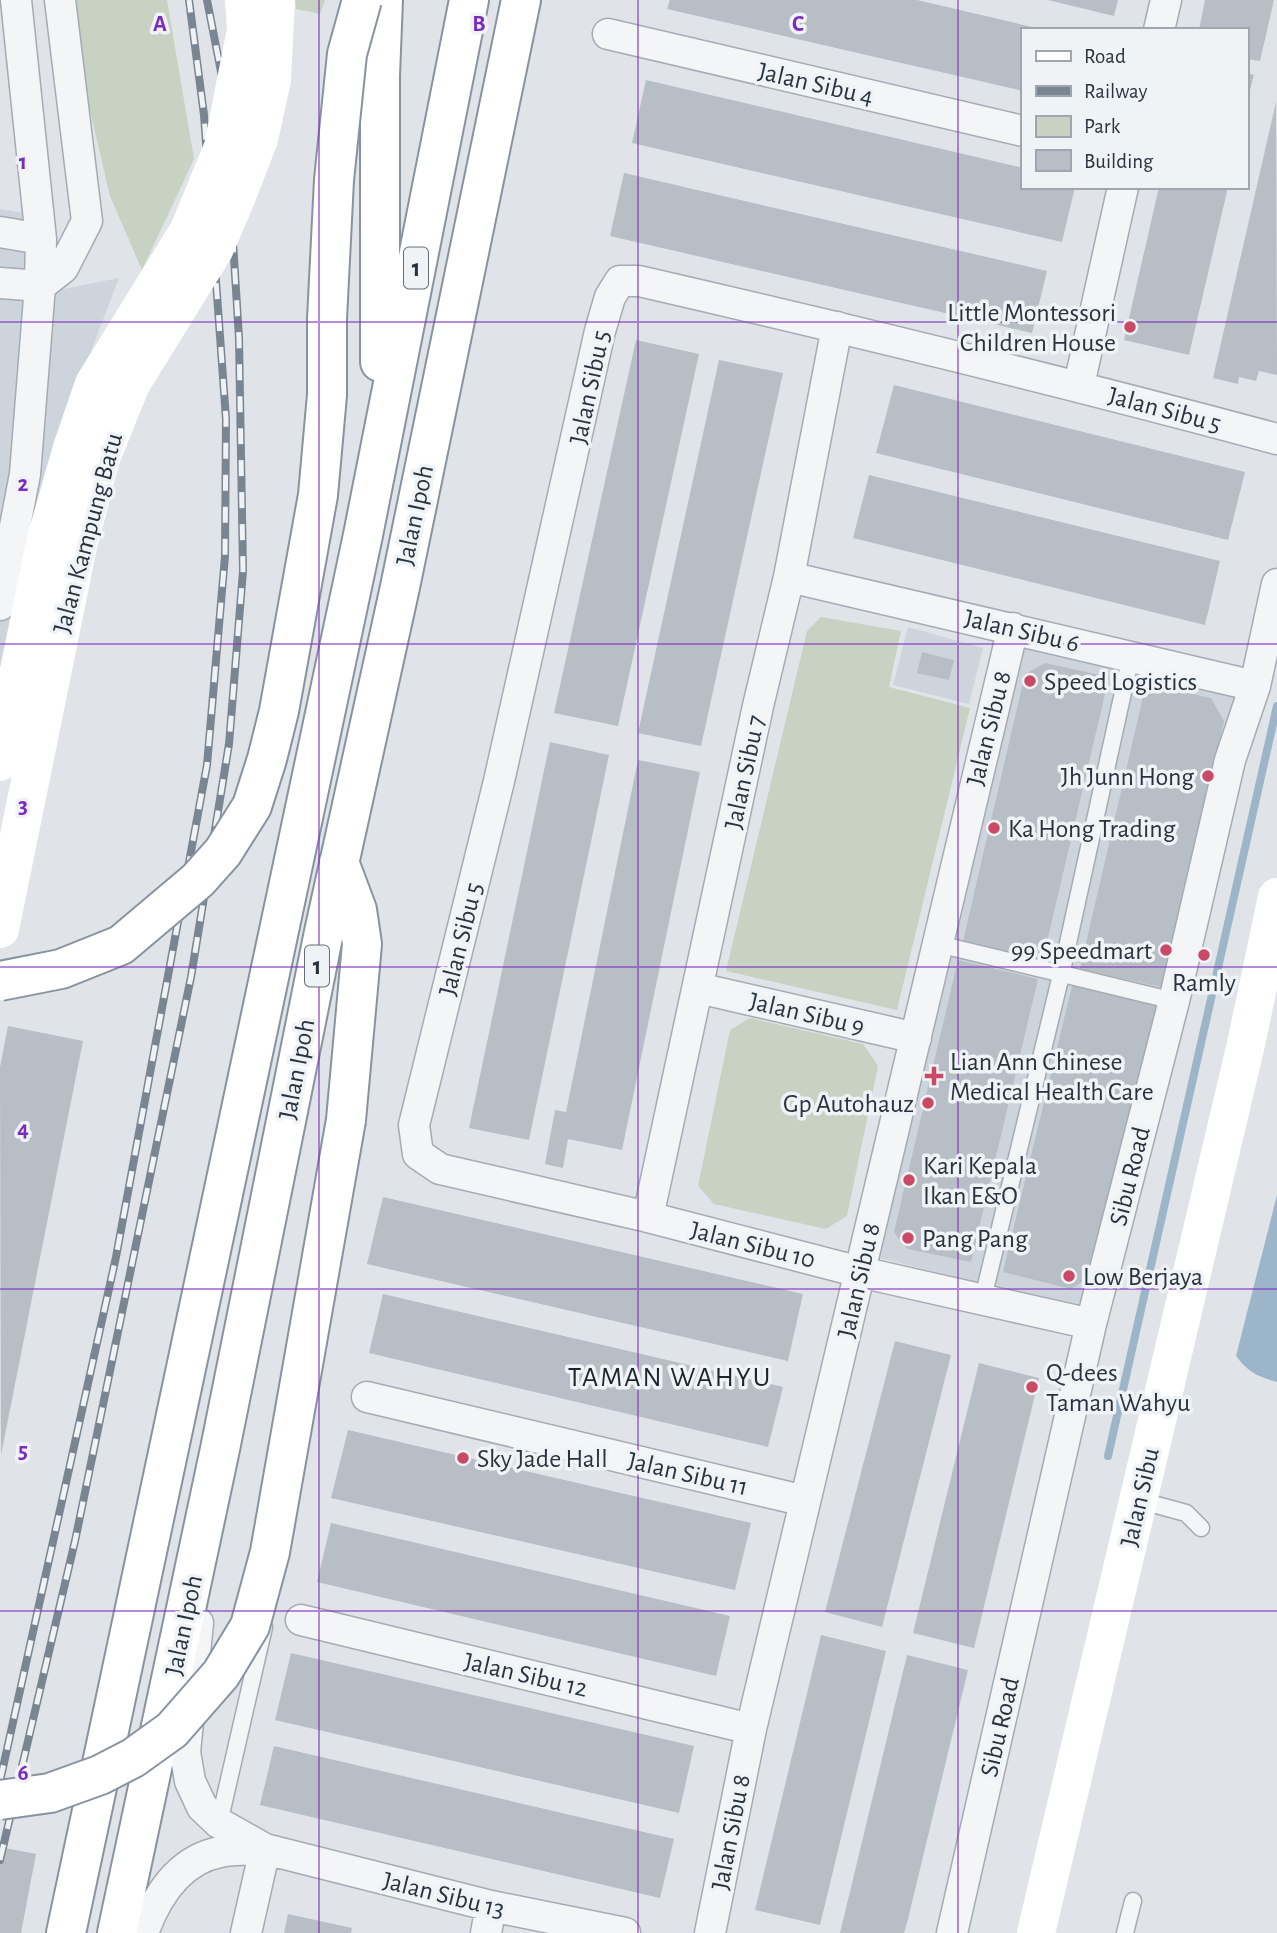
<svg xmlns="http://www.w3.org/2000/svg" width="1277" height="1933" viewBox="0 0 1277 1933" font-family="'Alegreya Sans',sans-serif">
<rect width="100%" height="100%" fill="#e0e4e9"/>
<path fill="#ced4db" d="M0,209L49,217L53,291L119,278L45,471L0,683Z
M908,627L983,648L969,704L893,685Z
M1019,639L1257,697L1107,1313L879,1258Z"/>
<path fill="#c7d2c2" d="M64,0H167L194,159L142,270L110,196Z
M295,0H325L320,14L296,9Z
M821,617L901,631L889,687L970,708L897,1010L726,971L807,631Z
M750,1018L863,1044L878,1066L847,1216L826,1229L714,1204L698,1186L730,1030Z"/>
<path fill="#9cb5c8" d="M1277,1195V1382C1258,1377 1248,1372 1236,1356Z"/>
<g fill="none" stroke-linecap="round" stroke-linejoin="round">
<path stroke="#9cb5c8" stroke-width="8" d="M1108,1456L1277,706"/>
</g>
<path fill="#b8bec5" d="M670,0H917L1041,29L1023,30V91L667,9Z
M1048,0H1118L1114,16Z
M1205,0H1274L1260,61L1247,59V30H1199Z
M1247,73L1254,75L1248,98H1247Z
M646,80L1023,168V187H1075L1062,242L632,143Z
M1276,102L1277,375L1259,371L1256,381L1239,377L1238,384L1213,378Z
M624,173L1047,271L1032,333L610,236Z
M1159,187H1228L1189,355L1124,340Z
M636,340L699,354L618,726L554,713Z
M719,360L783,373L701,746L638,733Z
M894,385L1245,472L1228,540L876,453Z
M869,475L1220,561L1205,625L853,538Z
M922,652L954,660L949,680L917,673Z
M1045,663L1109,677L1043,959L963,941L1025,674Z
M1146,684L1211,698L1224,721L1161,987L1080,969Z
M550,742L609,755L529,1140L469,1128Z
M638,760L700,772L622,1150L568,1139L563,1168L545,1164L555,1110L566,1112Z
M958,960L1038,979L971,1262L907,1249L894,1232Z
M1072,986L1156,1006L1092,1275L1071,1289L1003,1272Z
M8,1026L83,1041L1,1455L0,1067Z
M383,1197L803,1294L788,1361L367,1264Z
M383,1294L783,1387L768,1447L369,1353Z
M895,1341L951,1355L882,1627L825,1612Z
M979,1363L1039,1378L974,1648L913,1633Z
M348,1430L751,1523L735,1590L331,1498Z
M331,1523L730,1616L716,1676L317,1582Z
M821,1635L886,1651L820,1925L755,1910Z
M291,1653L694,1746L679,1813L275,1720Z
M907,1655L968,1670L908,1919L904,1933H840Z
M274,1746L674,1839L660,1898L260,1805Z
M0,1847L36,1854L21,1933H0Z
M288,1914L352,1928L351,1933H284Z"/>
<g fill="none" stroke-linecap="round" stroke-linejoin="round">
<defs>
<path id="lane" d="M938,944L1174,1001
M983,1298L1061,975L1131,656
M1138,1500L1186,1513L1201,1528
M219,1823L264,1627
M1125,1933L1133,1901"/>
<path id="street" d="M1159,30L1166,0
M608,34L1023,131
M0,232L41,239
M0,283L40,286
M40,286L63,268L87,221L60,0
M1079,385L1123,187
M789,577L1255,686
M0,605L25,474L40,286L41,239L16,0
M698,988L916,1038
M648,1217L758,706L789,577L837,327
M1091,1324L860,1272L648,1217L440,1169L418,1154L414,1125L499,781L600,331L610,297L620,281H639C852,330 1065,382 1277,439
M367,1397L805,1501
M301,1620L751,1729
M198,1623L185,1752L190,1781L202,1807L219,1823L265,1849L491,1906L625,1933
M143,1933C156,1897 179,1860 220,1852C234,1849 250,1850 265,1849
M246,1933L265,1849
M486,1933L491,1906
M710,1933L751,1729L1013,628
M952,1933L1091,1324L1174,1001L1230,760L1255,686L1277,584"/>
<path id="highway" d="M380,362V75L383,0
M339,862L357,910L362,944L346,1120
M66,1933L363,535L469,0
M117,1933L220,1449L324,932L400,587L521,0"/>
</defs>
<use href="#lane" stroke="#a5abb3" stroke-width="19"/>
<use href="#street" stroke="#a5abb3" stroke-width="33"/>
<use href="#highway" stroke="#88939f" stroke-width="42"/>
<use href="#lane" stroke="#f3f5f7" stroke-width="16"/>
<use href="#street" stroke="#f3f5f7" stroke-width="30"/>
<path stroke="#fff" stroke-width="38" d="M1036,1933L1246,1044L1277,897"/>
<use href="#highway" stroke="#fff" stroke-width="38"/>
<defs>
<path id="rail" d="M0,1781L116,1257L207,765L225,556L226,419L204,115L189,0
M0,1860L75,1541L191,977L229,744L243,571L239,338L223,82L207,0"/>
</defs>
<use href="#rail" stroke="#7a8592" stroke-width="8"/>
<use href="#rail" stroke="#f0f3f6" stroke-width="5" stroke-dasharray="16" stroke-linecap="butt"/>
<defs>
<path id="highway-bridge" d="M0,981L61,969L121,945L198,880L223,852L252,806L267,759L279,711L318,495L327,395V319L334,180L347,54L362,0
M0,1800L50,1793L100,1775L133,1758L172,1730L221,1674L250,1626L270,1552L346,1120"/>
</defs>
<use href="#highway-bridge" stroke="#88939f" stroke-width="42" stroke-linecap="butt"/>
<path stroke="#fff" stroke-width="38" d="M0,762L46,539L72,448L94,384L189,230L223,147L246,30L244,0
M0,929L78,546L101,458L131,384L214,250L235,201L259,139L272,80L276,0"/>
<use href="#highway-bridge" stroke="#fff" stroke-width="38"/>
</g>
<path fill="none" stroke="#7b2cbf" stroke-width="2" stroke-opacity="0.55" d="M319,0V1933M638,0V1933M958,0V1933M0,322H1277M0,644H1277M0,967H1277M0,1289H1277M0,1611H1277"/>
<g fill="#ca4967" stroke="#f0f3f6" stroke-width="2.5">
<circle cx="1130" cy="327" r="7"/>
<circle cx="1030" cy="681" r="7"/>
<circle cx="1208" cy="776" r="7"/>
<circle cx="994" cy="828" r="7"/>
<circle cx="1166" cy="950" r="7"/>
<circle cx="1204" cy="955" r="7"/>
<path d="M930.5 1065.5h7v7h7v7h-7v7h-7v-7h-7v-7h7z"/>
<circle cx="928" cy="1103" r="7"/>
<circle cx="909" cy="1180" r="7"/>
<circle cx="908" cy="1238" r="7"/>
<circle cx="1069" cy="1276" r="7"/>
<circle cx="1032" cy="1387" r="7"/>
<circle cx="463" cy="1458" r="7"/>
</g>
<g text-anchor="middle" stroke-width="7" stroke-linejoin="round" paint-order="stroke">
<g fill="#f0f3f6" stroke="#656d77" stroke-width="2">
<rect x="404" y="247.5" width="24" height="41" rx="5"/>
<rect x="305" y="945.5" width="24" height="41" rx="5"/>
</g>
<g font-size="24" font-weight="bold" fill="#293340">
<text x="416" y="276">1</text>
<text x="317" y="974">1</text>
</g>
<g font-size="26" fill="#293340" stroke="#f0f3f6">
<text transform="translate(816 83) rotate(13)" y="9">Jalan Sibu 4</text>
<text transform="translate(589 387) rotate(-78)" y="9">Jalan Sibu 5</text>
<text transform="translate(1165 409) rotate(15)" y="9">Jalan Sibu 5</text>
<text transform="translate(414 515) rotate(-78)" y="9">Jalan Ipoh</text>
<text transform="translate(87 533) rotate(-75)" y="9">Jalan Kampung Batu</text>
<text transform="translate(1022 630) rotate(13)" y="9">Jalan Sibu 6</text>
<text transform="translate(988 728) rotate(-76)" y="9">Jalan Sibu 8</text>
<text transform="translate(744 772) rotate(-78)" y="9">Jalan Sibu 7</text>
<text transform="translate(460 939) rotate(-76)" y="9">Jalan Sibu 5</text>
<text transform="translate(807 1013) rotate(13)" y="9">Jalan Sibu 9</text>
<text transform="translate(296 1069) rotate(-79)" y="9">Jalan Ipoh</text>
<text transform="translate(1129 1176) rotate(-76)" y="9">Sibu Road</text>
<text transform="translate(753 1244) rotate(14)" y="9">Jalan Sibu 10</text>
<text transform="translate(858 1280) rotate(-77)" y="9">Jalan Sibu 8</text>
<text transform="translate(688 1473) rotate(13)" y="9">Jalan Sibu 11</text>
<text transform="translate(1139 1497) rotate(-77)" y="9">Jalan Sibu</text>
<text transform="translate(183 1625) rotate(-78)" y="9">Jalan Ipoh</text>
<text transform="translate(526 1674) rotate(13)" y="9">Jalan Sibu 12</text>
<text transform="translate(999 1727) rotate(-77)" y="9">Sibu Road</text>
<text transform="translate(730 1832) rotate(-79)" y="9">Jalan Sibu 8</text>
<text transform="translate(444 1894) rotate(14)" y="9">Jalan Sibu 13</text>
</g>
<g font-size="26" fill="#293340" stroke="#f0f3f6" text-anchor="start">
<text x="1116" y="321" text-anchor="end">Little Montessori<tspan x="1116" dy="30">Children House</tspan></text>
<text x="1044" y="690">Speed Logistics</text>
<text x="1194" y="785" text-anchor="end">Jh Junn Hong</text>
<text x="1008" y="837">Ka Hong Trading</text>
<text x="1152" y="959" text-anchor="end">99 Speedmart</text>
<text x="1204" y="991" text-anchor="middle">Ramly</text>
<text x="950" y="1070">Lian Ann Chinese<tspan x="950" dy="30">Medical Health Care</tspan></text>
<text x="914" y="1112" text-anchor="end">Gp Autohauz</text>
<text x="923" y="1174">Kari Kepala<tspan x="923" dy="30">Ikan E&amp;O</tspan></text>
<text x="922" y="1247">Pang Pang</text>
<text x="1083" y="1285">Low Berjaya</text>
<text x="1046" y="1381">Q-dees<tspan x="1046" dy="30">Taman Wahyu</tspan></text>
<text x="477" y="1467">Sky Jade Hall</text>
</g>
<g font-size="28" letter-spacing="2" fill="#1c2430" stroke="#f0f3f6">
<text x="670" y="1386">TAMAN WAHYU</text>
</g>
</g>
<g font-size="23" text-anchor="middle" font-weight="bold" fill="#7b2cbf" stroke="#f0f3f6" stroke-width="7" stroke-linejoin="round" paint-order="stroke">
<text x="160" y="31">A</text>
<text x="479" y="31">B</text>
<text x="798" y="31">C</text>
<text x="23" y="169">1</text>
<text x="23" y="491">2</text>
<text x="23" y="813">3</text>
<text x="23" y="1136">4</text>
<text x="23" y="1458">5</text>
<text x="23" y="1780">6</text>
</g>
<rect x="1021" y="28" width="228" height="161" fill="#f0f3f6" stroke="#a0a6ad" stroke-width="2"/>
<rect x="1036" y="51" width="35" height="10" fill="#ffffff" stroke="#a0a6ad" stroke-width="2"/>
<text x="1084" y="63" font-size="21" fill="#293340">Road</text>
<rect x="1036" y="86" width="35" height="10" fill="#7a8592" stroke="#a0a6ad" stroke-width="2"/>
<text x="1084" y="98" font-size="21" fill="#293340">Railway</text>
<rect x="1036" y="116" width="35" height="21" fill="#c7d2c2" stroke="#a0a6ad" stroke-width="2"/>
<text x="1084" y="133" font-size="21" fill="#293340">Park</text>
<rect x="1036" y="150" width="35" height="21" fill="#b8bec5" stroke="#a0a6ad" stroke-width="2"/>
<text x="1084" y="168" font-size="21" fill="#293340">Building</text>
</svg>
